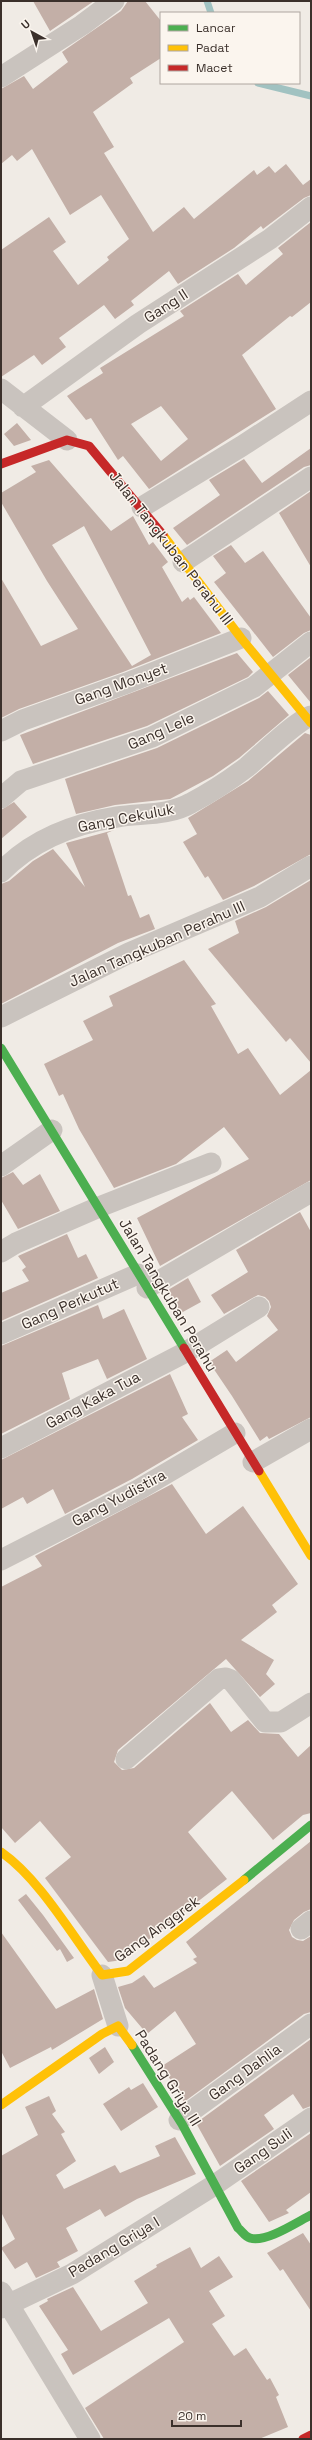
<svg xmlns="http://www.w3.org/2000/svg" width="312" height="2440" viewBox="0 0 312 2440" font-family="'Space Grotesk',sans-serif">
<rect width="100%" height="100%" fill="#f0ebe5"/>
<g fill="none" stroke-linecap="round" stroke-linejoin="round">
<path stroke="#a1c2c1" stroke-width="7" d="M207,1L211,13
M258,83L311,96"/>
</g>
<path fill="#c3afa7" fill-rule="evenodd" d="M33,1H94L50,31Z
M128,1H145L161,21V58L130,78L133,83L93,112L114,147L104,153L153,232L184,207L194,219L254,170L257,175L269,166L275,173L286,164L303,185L311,179V195L304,198L263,229L261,226L234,248L178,284L169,271L131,301L134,305L115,319L104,305L59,338L66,347L42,365L34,355L1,377V250L49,217L66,242L53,251L78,285L109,260L107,257L129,239L101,195L70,215L32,149L17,161L12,155L1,164V89L24,76L33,89L68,62L62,52L121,11Z
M311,222V302L292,317L290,316L242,355L276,409L149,489L123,456L118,460L91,418L86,420L67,396L103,373L100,368L184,316L180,311L238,274L246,285L283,254L278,248ZM161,406L188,439L161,461L131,424Z
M17,423L31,440L14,446L4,434Z
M311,448V465L304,467L187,545L173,528L220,495L209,480L244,459L262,483Z
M49,460L111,531L133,516L149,545L153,542L168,562L162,567L182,602L188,597L190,600L194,597L221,633L123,672L19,709L1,718V578L41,646L78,629L47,581L1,502V493L36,472L31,466ZM84,526L151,655L132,666L52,545Z
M311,491V567L279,513Z
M231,545L245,563L263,551L311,618V630L304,633L273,657L214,582L226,573L213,556Z
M237,653L253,672L248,677L147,726L33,764L20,735Z
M311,657V703L288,675Z
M268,691L289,715L239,758L213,776L170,799L115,805L76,814L65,779L157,748L259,698Z
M305,733L311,735V854L254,886L223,900L208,876L205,878L183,842L197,834L188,818L248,781Z
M14,802L27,817L1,839V810Z
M114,830L107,833L128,896L131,895L140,918L149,914L155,929L118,943L1,1004V884L9,881L33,861L53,849L85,887L66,843Z
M311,880V1063L290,1038L286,1042L208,949L239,933L235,921L266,907Z
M184,960L216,1004L211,1006L238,1054L248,1048L280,1095L311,1070V1180L160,1266L137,1218L249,1159L224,1127L176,1164L114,1188L79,1129L63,1094L59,1096L44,1064L93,1040L83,1021L113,1006L109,996Z
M13,1172L23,1185L40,1174L60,1211L18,1229L1,1200V1178Z
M300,1212L311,1232V1417L269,1439L267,1436L260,1441L232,1396L209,1362L227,1350L236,1362L278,1330L267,1316L271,1307L269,1301L265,1297L258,1295L224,1314L211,1295L248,1272L236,1250Z
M67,1234L78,1258L86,1254L98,1278L1,1321V1293L29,1281L22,1270L26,1267L18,1256Z
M188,1278L201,1302L181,1313L168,1290Z
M98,1305L103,1319L124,1309L147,1359L107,1379L98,1359L62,1373L70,1399L1,1434V1346Z
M170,1374L188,1414L182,1417L198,1440L132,1479L65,1514L53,1489L27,1504L23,1497L1,1509V1460Z
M172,1484L206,1534L243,1506L298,1584L272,1605L277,1612L241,1640L274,1660L266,1674L275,1684L260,1697L226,1659L118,1750L114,1762L122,1770L134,1768L210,1703L231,1732L248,1720L260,1733L279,1734L298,1757L311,1745V1813L303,1815L273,1840L232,1791L188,1832L227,1879L148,1940L125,1950L129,1955L122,1960L108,1962L45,1878L71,1857L40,1821L15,1843L1,1827V1587L42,1566L35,1556Z
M311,1841V1909L304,1912L294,1920L289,1930L292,1937L297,1940L303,1941L311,1936V2012L304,2014L184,2102L162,2066L196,2044L175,2011L147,2034L125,2008L118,1987L132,1983L144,1975L154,1988L197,1963L193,1959L197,1957L186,1942Z
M26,1894L43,1915L74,1958L67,1962L60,1949L57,1951L18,1900Z
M1,1932L56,2009L94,1989L103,2019L52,2050L51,2047L10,2068L1,2051Z
M311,2039V2106L303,2109L293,2094L264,2115L274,2129L220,2166L196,2123Z
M105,2047L114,2062L99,2074L89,2058Z
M143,2083L158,2107L121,2131L103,2104L129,2087L131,2090Z
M49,2096L56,2111L52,2114L65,2132L61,2134L76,2161L56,2175L64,2189L115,2165L120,2173L160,2156L155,2146L175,2137L196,2174L137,2199L105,2217L100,2209L66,2228L78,2251L57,2262L60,2267L36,2278L27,2262L15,2269L1,2248L15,2239L1,2212V2156L38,2135L25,2107Z
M311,2133V2192L286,2210L289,2213L269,2222L241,2181Z
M303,2233L311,2245V2311L283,2269L280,2271L267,2253Z
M190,2247L201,2268L219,2256L233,2277L209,2291L225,2316L212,2324L234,2356L246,2348L267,2380L270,2378L279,2395L276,2397L288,2427L259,2439H104L85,2408L184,2342L169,2318L73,2375L61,2354L68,2350L39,2306L48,2301L47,2299L73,2287L101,2331L148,2303L134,2281L157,2267L156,2265Z"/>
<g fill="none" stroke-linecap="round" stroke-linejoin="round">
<path stroke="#c9c3be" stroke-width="21" d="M1,77L82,25L114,1
M1,389L67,440
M23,407L138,324L270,239L311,207
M142,507L242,446L311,401
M183,562L311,477
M1,731L23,720L127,683L241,638
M1,798L21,781L152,737L254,687L311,642
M1,872C32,840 72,824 117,817C142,813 168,816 191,803C210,793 230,780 247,767C261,755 296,721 311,716
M1,1017L129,953L260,897L311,866
M1,1166L52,1130
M1,1252L16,1243L99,1207L211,1163
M147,1288L311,1192
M1,1334L138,1274
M1,1448L186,1352L259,1307
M253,1462L311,1429
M1,1560L138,1490L235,1433
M126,1759L219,1679L226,1678L231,1680L265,1722H281L311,1703
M301,1929L311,1921
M102,1975L118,2026
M179,2120L311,2024
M1,2292L90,2439
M1,2308L72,2274L216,2184L311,2118"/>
<path stroke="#4caf50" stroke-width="9" d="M1,1048L184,1348
M244,1880L311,1825
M132,2045L182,2124L238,2228C242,2231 245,2237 250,2238C266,2243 297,2222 311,2215"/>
<path stroke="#ffc107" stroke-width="9" d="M163,535L241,638L311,723
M259,1471L311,1556
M1,1852C40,1879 73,1937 102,1975L128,1971L244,1880
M1,2105L102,2034L118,2026L132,2045"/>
<path stroke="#c62828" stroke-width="9" d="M1,464L67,440L89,446L163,535
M184,1348L259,1471
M303,2439L311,2435"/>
</g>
<g text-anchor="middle" stroke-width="3" stroke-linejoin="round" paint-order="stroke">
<g font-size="15" fill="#3b302b" stroke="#fbf5ee">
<text transform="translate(166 306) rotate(-33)" y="5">Gang II</text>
<text transform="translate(171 548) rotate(52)" y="5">Jalan Tangkuban Perahu III</text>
<text transform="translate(121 684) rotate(-20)" y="5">Gang Monyet</text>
<text transform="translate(161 731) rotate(-24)" y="5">Gang Lele</text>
<text transform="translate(126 818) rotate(-11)" y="5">Gang Cekuluk</text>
<text transform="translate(157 944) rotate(-24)" y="5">Jalan Tangkuban Perahu III</text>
<text transform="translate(168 1295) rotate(59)" y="5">Jalan Tangkuban Perahu</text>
<text transform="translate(70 1304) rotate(-24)" y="5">Gang Perkutut</text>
<text transform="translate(93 1400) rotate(-28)" y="5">Gang Kaka Tua</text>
<text transform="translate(119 1498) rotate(-28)" y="5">Gang Yudistira</text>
<text transform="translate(157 1929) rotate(-36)" y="5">Gang Anggrek</text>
<text transform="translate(245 2072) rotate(-36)" y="5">Gang Dahlia</text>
<text transform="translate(168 2078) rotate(58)" y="5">Padang Griya III</text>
<text transform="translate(263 2151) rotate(-35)" y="5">Gang Suli</text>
<text transform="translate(114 2247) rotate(-31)" y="5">Padang Griya I</text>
</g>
</g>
<rect width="312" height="2440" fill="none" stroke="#3b302b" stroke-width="4"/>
<rect x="160" y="12" width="140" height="72" fill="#fbf5ee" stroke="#aea6a0"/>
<rect x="168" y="25" width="20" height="6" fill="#4caf50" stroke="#aea6a0"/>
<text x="196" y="32" font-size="12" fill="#3b302b">Lancar</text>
<rect x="168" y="45" width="20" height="6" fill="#ffc107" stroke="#aea6a0"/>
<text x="196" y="52" font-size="12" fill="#3b302b">Padat</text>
<rect x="168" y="65" width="20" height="6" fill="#c62828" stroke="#aea6a0"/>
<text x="196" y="72" font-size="12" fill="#3b302b">Macet</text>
<g transform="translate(32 32) rotate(320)" stroke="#fbf5ee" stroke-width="3" paint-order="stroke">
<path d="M0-3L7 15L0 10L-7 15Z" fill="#3b302b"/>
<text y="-6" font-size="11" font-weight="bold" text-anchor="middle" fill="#3b302b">U</text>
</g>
<path d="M172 2420v6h69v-6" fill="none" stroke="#3b302b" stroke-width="2"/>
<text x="178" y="2420" font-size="12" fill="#3b302b" stroke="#fbf5ee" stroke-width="3" paint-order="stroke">20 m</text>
</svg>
